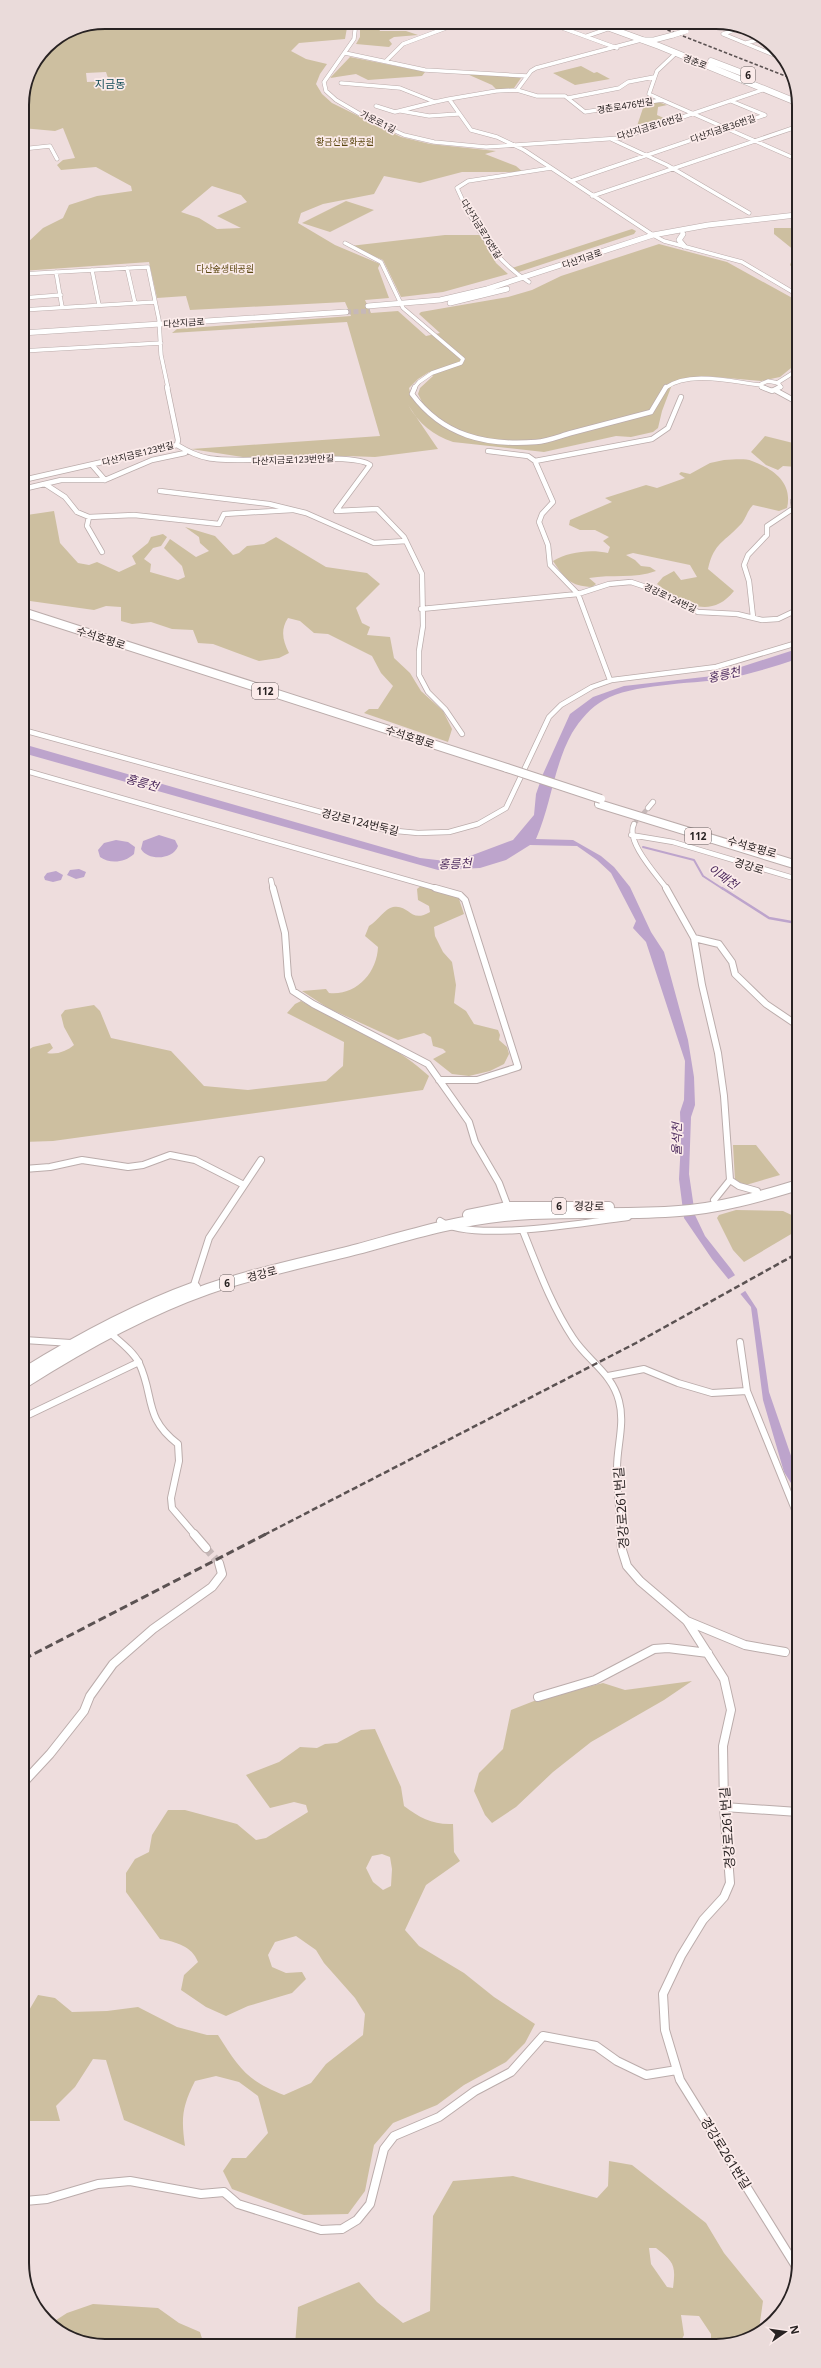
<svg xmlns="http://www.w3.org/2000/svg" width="821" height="2368" viewBox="0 0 821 2368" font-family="'Noto Sans','Noto Sans KR',sans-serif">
<rect width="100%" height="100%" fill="#edd"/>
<path fill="#cdbfa0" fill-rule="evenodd" d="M105,22H348L345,39L299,43L291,51L306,59L327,64L320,74L316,84L322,94L332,103L401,137L430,144L496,151L485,154L516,166L523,172H462L420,183L384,176L374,194L323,204L301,213L298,223L335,245L380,264L378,268L389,298L365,300L371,313L398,311L426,336L440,333L419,314L421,312L508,297L532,290L561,276L659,244L727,262L796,300V364L780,377L761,381L705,376L673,382L662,411L658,428L653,432L631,437L616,436L544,452L453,442C433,435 419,424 408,405L438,449L375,457L347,456L249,458L191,449L380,436L347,322L172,333L177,329L351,316L345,302L190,310L186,296L157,298L149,262L22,271V256L30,254L26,244L43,228L63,218L69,205L97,196L132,191L131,186L96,167L61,170L57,165L63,160L75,158L63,128L55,131L22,128V100L28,73L47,46L74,28ZM106,72L109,81L87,82L86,73ZM212,186L241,195L247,202L217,216L241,228L217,229L199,218L181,212ZM429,372L433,376L420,388L418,394L422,402L416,403L411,396L409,388L418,379Z
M360,22H375L380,31H406L418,35L394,37L389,40L392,44L389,47L356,44L360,37Z
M350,57L421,71L425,72L422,76L368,80L356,74L330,78Z
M581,66L594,73L597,72L610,79L575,85L553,73Z
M467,74L519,77L521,78L514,88L497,90L492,85Z
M658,102L667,105L658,107L657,115L666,119L636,129L644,105Z
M346,201L374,210L330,232L302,223Z
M774,228H796V272L790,265L795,251L774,234Z
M632,229L636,231L634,234L519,272L512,268Z
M445,235H481L496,263L508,274L443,292L401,297L383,260L350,246Z
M765,436L797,444V467L783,466L778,470L766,465L751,452Z
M724,460C733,460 744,458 752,461C774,469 793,483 787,508L779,511L753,505C747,511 746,518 742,523C725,542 714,542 708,569L734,591C710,621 681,603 657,584L663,577L674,571L681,580L697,577L690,565L633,553L626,555L635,560L641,566L650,567L656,571C634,579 612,574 589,578L596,584L592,587C570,586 565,579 553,561C568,552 590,549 608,553L610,547L603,541L609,537L595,530H580L569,525L570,520L612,502L605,498L646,485L657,488L685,478L679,474L681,472L690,474L710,463Z
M54,511L60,543L78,563L89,565L97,562L119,572L136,564L132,556L148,543L151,537L163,534L167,537L161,546L153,548L144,559L151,564L150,572L178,580L185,577L182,566L164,548L170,539L196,557L209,551L200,543L199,537L185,527L215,536L233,555L239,553L247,546L264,544L276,537L326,567L367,573L380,584L356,608L362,623L370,627L367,635L390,637L394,658L410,673L421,691L443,711L452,729L448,742L364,713L369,709H378L393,686L381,673L372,656L328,634L314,633L300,621L288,618C280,630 283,641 289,653L279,658L259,661L213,644L198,643L193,630L172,629L151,622L132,624L121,621V607L106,606L94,610L23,600V548L27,544L23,541V525L27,515Z
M422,885L458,896L464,914L434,927L435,936L443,952L452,962L456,985L454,1003L466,1011L474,1024L498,1030L500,1035L499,1040L507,1047L509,1054L504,1064L490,1071L469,1076L452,1074L433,1059L446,1052L443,1049L433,1046L431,1037L424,1033L398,1040L328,1008L302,991L326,989L329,993C356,996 377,973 378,947L365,936L369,926C378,921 385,908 393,907C410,904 410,924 430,912L429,906L418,900L417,889Z
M301,1001C345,1025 392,1042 429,1076L423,1090L53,1141L23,1142V1053L33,1047L50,1043L53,1048L47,1053C57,1055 67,1051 74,1045L64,1027L61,1015L65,1010L94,1005L100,1011L111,1038L171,1051L204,1086L248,1090L326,1081L343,1066L344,1042L287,1013L295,1004Z
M733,1145H756L780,1175L746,1185L735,1180Z
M736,1210L783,1211L798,1218V1230L744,1262L733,1250L717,1218L719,1215Z
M692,1681L664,1700L591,1742L553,1772L516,1807L492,1823L485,1815L474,1791L479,1773L503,1749L511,1710L534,1701L603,1683L625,1690Z
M375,1729L401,1787L404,1806C420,1818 433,1825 453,1824L454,1852L460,1861L426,1885L405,1930L419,1946L464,1973L494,1997L535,2024L525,2043L506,2062L464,2085L437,2105L393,2123L374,2145L365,2191L348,2214L304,2215L232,2189L223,2171L232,2158H246L268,2133L258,2096L239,2082L216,2076L195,2081C182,2107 181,2118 185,2146L124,2120L106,2060L93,2059L75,2087L56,2106L60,2121H25V2014L28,2012L38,1995L55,1998L72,2012L107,2011L138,2007L177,2027L207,2035H218C239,2068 247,2081 284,2095L311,2083L326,2064L363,2035L365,2014L355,1998L324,1963L316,1950L296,1936L275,1942L268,1955L272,1967L286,1973L302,1972L306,1979L292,1993L248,2006L226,2016L206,2007L181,1990L184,1975L198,1962C192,1946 176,1942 160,1939L126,1892V1873L135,1859L149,1852L152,1835L168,1810H185L237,1824L256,1840L266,1838L308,1812L306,1805L294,1802L270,1808L246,1775L279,1762L300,1747L317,1748L325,1744L337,1743L361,1730ZM382,1854L390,1857L392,1869L391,1886L383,1890L373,1882L366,1868L372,1856Z
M609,2161L632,2165L706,2223L724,2253L763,2301L759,2329L737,2343H711V2334L699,2316L681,2315L684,2335L680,2343L295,2345L298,2307L359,2282L377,2302L403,2323L430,2311L433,2216L453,2181L513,2176L597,2198L608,2186ZM649,2248H656C674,2262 676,2265 673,2288L667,2287L651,2264Z
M93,2304L158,2308L179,2323L200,2332L204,2345L100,2346L50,2324L67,2313Z"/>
<path fill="#bda4cc" d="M797,649V659C773,667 748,675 723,679C691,684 631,684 604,700C591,707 580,720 572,733C554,765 551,805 536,839L573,840L601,856L614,867L630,887L651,932L664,952L688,1040L694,1077L695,1105L691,1117L689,1174L695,1215L705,1236L731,1269L757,1309L769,1392L798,1476V1494L784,1472L763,1400L751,1307L712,1259L684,1218L679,1179L681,1141L680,1112L684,1100L685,1061L646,942L633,928L636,921L611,873L597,860L577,846L530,845L506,860L480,868L438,870L23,753V744L420,858L454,862L513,840L534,815L536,794L543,774L570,714L593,697L624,686L713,676Z
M159,835L175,840L178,846C173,860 148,861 141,849L143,841Z
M116,840L128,842L135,847L134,854C124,863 110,864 100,857L98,850L104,843Z
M79,869L86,872L84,877L76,879L67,875L70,870Z
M56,871L63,875L61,880L53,882L45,880L44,877L47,873Z"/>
<path fill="#edd" d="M737,1274L748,1289L739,1295L727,1280Z"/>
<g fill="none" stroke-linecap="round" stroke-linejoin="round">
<path stroke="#bda4cc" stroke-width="2" d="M643,847L694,860L703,876L723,889"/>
<path stroke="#bda4cc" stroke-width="2.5" d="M722,888L769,918L797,923"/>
<path stroke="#c6b8b8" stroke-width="4.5" stroke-dasharray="4.5 2.5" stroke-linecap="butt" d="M634,824L648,808"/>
<path stroke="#c6b8b8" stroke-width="8" stroke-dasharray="8 4" stroke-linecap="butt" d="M206,1548L219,1563"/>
<path stroke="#c6b8b8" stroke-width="5" stroke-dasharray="5 2.5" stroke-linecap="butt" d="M346,312L370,311"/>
<defs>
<path id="minor-far3" d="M356,22L354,39L324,82L326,91L336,100L365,117L404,135L434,142L486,147L621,138L765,89
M546,22L617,48
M566,29L584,22
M737,29L723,34L779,57
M587,36L610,28
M746,43L761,39
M345,53L425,70L527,76
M675,54L657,71L649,94L662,100L585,112L565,96H537L517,90L496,91L449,99L471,130L497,137L524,150L653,235L664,241L742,262L796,294
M386,61L403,44L462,22
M341,83L400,88L435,102L449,99
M517,90L531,71L536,68L641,40
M568,98L619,88L628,82L654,77
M662,100L796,159
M376,106L395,112L435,102
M401,111L429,116L458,114
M611,139L667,165L749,213
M22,149L50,146L57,159
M571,181L765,115L731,101
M592,196L796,127
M345,243L381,262L403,308L463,359L461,363L432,373L419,382L414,388
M127,268L135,303
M92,270L99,305
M56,272L62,307
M22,274L148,267L159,320L161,355L168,388
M529,282C494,260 473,225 457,188L468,181L551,168
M22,298L61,295
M22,310L155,302
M22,351L161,343
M777,383L796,371
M665,388C690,370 732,382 761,385
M765,388L761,387V384L768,381L778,383L781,387L778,388"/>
<path id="minor-far2" d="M415,387L412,394C443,436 486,446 536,442C548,441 560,436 571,433C598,426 624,419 651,412L666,387
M762,387L772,391L780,387
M775,390L797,402
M177,445C187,451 196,456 208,458C239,465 355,451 370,465L336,511L377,509L404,537L422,574L423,626L419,651V675L428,692L445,709L462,734
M488,451L528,456L535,461L553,502L542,514L539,522L548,545L550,565L578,594L609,584L631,582L652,589L698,612L737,614L762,620L778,619L797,610
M535,461L652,439L668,428L681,397
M92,465L105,480
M23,480L177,445L178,440L167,387
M45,484L65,497L77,512L89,517L134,515L219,524L224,514L292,510
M23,489L61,480H105L152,460L185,453
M160,491L269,504L306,513L374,543L406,541
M89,517L87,526L102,552
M421,609L578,594L610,680
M753,617L749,581L744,565L748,555L767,535V526L794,508L793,501L797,500
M23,730L386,830L418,833L449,832L478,824L506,808L549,717L561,705L592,687L612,680L716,667L797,643
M23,770L439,889
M648,808L653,802
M634,824C625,841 656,874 667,889
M631,835L673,842L797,879
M271,880L273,889"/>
<path id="minor-far1" d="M273,888L285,933L288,976L293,991L313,1004L428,1064L469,1122L475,1142L499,1183L508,1207
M435,888L460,895L465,900L518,1067L477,1080H439
M666,888L694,938L702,985L718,1053L724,1096L730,1180L714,1200
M694,938L719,944L732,962L735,974L766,1004L797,1025
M24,1169L50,1167L82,1160L128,1167L143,1165L170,1155L195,1160L244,1185
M730,1180L739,1186L757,1191
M440,1221C470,1243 589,1222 628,1217
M523,1231C538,1268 551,1305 573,1338C588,1361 612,1373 619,1401C625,1423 617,1446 617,1468C617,1490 620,1513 621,1535
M193,1288L209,1238L261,1160
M109,1332C119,1341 133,1351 139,1363C155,1397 143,1417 178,1444L179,1461L171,1498L172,1508L195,1535
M24,1340L71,1343
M740,1342L747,1391L798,1517
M608,1376L644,1369L678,1383L712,1393L747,1391
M24,1417L139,1362"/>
<path id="minor" d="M194,1534L206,1548
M621,1534L622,1550L627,1566L640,1581L687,1621L724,1679L731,1710L723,1746L724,1807L730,1883L724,1897L703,1920L681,1956L663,1994L665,2030L680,2080L797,2268
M687,1621L745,1645L785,1652
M538,1697L595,1680L654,1649L668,1648L708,1653
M24,1782L50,1754L84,1711L90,1696L113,1664L153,1629L212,1587L222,1574L219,1563
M724,1807L798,1812
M25,2201L47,2199L98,2184L130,2181L201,2194L224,2192L238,2204L321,2230L342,2229L357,2220L370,2204L384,2149L394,2136L439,2117L475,2091L511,2072L543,2036L596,2046L617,2061L646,2075L677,2070"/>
<path id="tertiary" d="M682,29L707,22
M642,40H654L673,35
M683,234L679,240L684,246
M450,303L507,289
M368,306L440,300L487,289L653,235L708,225L796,215
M22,333L346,312"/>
<path id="primary-far1" d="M593,22L659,46L796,102
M711,61L745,74"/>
<path id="primary" d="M468,1215L508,1207H609
M24,1373C79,1339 134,1309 195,1287
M24,1383C82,1346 143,1312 208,1289C257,1272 308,1262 358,1249C406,1236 454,1221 504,1216C562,1210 621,1216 679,1211C720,1208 759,1197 798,1185"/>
<path id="trunk" d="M23,612L507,768
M599,804L797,865"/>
</defs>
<use href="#minor-far3" stroke="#bbacab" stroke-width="4.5"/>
<use href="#minor-far2" stroke="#bbacab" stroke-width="6"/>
<use href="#minor-far1" stroke="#bbacab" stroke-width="8"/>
<use href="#minor" stroke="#bbacab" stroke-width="10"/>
<use href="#tertiary" stroke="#bbacab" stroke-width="6"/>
<use href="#primary-far1" stroke="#bbacab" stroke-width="7"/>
<use href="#primary" stroke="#bbacab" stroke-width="12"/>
<use href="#trunk" stroke="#bbacab" stroke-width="10"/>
<use href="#minor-far3" stroke="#fff" stroke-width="3.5"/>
<use href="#minor-far2" stroke="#fff" stroke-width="4.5"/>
<use href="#minor-far1" stroke="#fff" stroke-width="6"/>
<use href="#minor" stroke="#fff" stroke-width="8"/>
<use href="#tertiary" stroke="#fff" stroke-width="5"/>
<use href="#primary-far1" stroke="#fff" stroke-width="6"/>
<use href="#primary" stroke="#fff" stroke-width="10"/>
<use href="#trunk" stroke="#fff" stroke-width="8"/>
<path stroke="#5b5252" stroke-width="1.5" stroke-dasharray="3.5 2" stroke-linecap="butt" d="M647,22L793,79"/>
<path stroke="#5b5252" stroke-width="2.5" stroke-dasharray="6 3" stroke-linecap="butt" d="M264,1535L636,1343L798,1253"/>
<path stroke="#5b5252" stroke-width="3" stroke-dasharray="8 4" stroke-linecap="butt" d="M24,1659L266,1534"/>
<defs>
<path id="tertiary-bridge" d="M673,35L686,31"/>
<path id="trunk-bridge" d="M507,768L601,799"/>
</defs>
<use href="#tertiary-bridge" stroke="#bbacab" stroke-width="6" stroke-linecap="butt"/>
<use href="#trunk-bridge" stroke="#bbacab" stroke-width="10" stroke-linecap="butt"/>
<use href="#tertiary-bridge" stroke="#fff" stroke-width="5"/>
<use href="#trunk-bridge" stroke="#fff" stroke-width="8"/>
</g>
<g text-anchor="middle" stroke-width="3.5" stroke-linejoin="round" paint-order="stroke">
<g font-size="9" fill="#282222" stroke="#fbebea">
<text transform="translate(695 62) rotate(21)" y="3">경춘로</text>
<text transform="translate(625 106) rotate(-9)" y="3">경춘로476번길</text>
<text transform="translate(378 122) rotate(27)" y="3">가운로1길</text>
<text transform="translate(650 127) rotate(-17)" y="3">다산지금로16번길</text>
<text transform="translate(723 129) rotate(-19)" y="3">다산지금로36번길</text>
<text transform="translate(481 229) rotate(58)" y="3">다산지금로76번길</text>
<text transform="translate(582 259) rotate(-19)" y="3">다산지금로</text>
<text transform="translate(184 323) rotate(-4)" y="3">다산지금로</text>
<text transform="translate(138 454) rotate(-14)" y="3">다산지금로123번길</text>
<text transform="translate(293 460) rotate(-2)" y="3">다산지금로123번안길</text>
<text transform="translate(670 598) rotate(25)" y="3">경강로124번길</text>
</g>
<g font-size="9" fill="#5b4710" stroke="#fbebea">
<text x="345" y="145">황금산문화공원</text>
<text x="225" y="272">다산숲생태공원</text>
</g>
<g fill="#fbebea" stroke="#675e5e" stroke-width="1">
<rect x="741" y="67" width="14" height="16" rx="3"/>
<rect x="252" y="683" width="26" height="16" rx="3"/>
<rect x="685" y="828" width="26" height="16" rx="3"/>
<rect x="552" y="1198" width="14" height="16" rx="3"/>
<rect x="220" y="1275" width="14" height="16" rx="3"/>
</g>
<g font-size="10" font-weight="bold" fill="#282222">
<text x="748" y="79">6</text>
<text x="265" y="695">112</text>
<text x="698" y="840">112</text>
<text x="559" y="1210">6</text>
<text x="227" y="1287">6</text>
</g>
<g font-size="11" fill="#0f4a55" stroke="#fbebea">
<text x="110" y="88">지금동</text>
</g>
<g font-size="11" fill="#282222" stroke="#fbebea">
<text transform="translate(101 638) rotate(18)" y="4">수석호평로</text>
<text transform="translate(410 737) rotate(18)" y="4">수석호평로</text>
<text transform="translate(360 822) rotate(14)" y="4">경강로124번둑길</text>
<text transform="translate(752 847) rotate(16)" y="4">수석호평로</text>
<text transform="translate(749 866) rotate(17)" y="4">경강로</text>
<text transform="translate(589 1206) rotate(1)" y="4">경강로</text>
<text transform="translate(262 1274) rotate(-15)" y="4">경강로</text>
</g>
<g font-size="12" font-style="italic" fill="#4b295c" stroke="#fbebea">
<text transform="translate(724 675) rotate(-13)" y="4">홍릉천</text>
<text transform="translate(142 783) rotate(16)" y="4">홍릉천</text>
<text transform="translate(455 864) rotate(-2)" y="4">홍릉천</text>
<text transform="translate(723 877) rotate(35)" y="4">이패천</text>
<text transform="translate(677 1139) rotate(-89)" y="4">율석천</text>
</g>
<g font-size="13" fill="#282222" stroke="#fbebea">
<text transform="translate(621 1508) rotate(-94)" y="5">경강로261번길</text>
<text transform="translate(727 1828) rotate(-94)" y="5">경강로261번길</text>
<text transform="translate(726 2153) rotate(58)" y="5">경강로261번길</text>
</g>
</g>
<path d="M0 0H821V2368H0ZM105 29H716A76 76 0 0 1 792 105V2263A76 76 0 0 1 716 2339H105A76 76 0 0 1 29 2263V105A76 76 0 0 1 105 29Z" fill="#eadbda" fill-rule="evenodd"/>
<path fill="none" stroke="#282222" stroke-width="2" d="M105 29H716A76 76 0 0 1 792 105V2263A76 76 0 0 1 716 2339H105A76 76 0 0 1 29 2263V105A76 76 0 0 1 105 29Z"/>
<g transform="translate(785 2332) rotate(77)" stroke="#fbebea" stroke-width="3" paint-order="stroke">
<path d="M0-3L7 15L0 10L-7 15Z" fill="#282222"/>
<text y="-6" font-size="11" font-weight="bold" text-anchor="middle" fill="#282222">N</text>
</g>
</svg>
